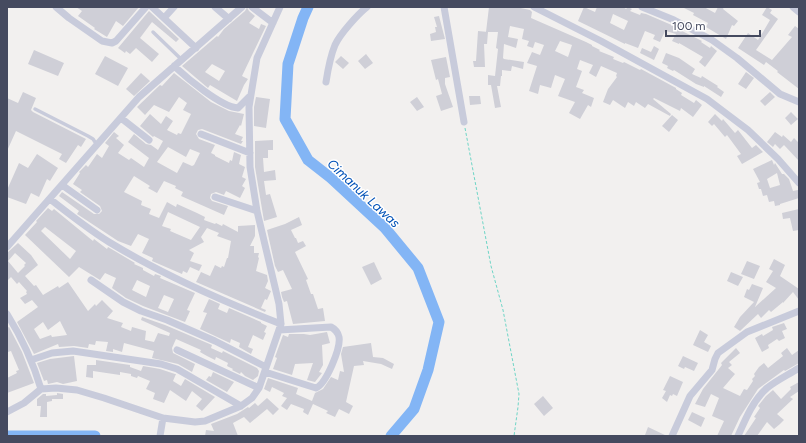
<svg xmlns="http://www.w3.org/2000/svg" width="806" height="443" viewBox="0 0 806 443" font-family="Figtree,sans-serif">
<rect width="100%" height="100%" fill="#f2f0ef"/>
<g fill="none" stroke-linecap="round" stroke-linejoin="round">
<path stroke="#83b5f5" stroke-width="11" d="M308,7L303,18L288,64L285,119L308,160L331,178L385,228L418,268L439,322L428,370L414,409L391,436
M7,436H95"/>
</g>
<path fill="#cfcfd7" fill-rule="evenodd" d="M76,7H139L123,26L116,21L107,37L94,29L95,28L78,16L82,11Z
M247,7L249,11L255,16L249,23L259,29L261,24L266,26L242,76L248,79L244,85L237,101L210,85L208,88L182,66L217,36L218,37L224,29L245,11ZM212,64L225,71L219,81L205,72Z
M489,7H516L530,10L532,12L531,18L586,42L592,45V46L600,50L599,51L614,57L613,59L623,63L624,62L640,70L641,69L676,88V89L682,93L681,95L694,103L696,100L702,105L693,117L681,108L680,111L654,98L653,99L671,114L670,116L648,104L645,108L636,102L634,106L628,102L625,108L613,100L610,105L603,102L608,89L617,77L616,76L617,73L601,66L596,77L589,73L593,65L580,60L577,69L582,71L576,87L584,90L582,93L594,98L591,107L588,105L580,119L569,113L575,102L558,96L565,79L555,75L551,88L540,85L538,94L529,91L537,66L527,63L532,52L540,55L544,45L535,42L533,48L527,46L529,41L522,39L524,29L510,26L508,37L518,39L516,48L504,44L503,58L504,59L524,62L523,69L512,66L511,71L502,70V76H501L500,86H497L501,107L495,108L491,85H488V75L495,76L498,49L496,48L498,32H486ZM560,41L572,45L568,57L555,51Z
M584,7L595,12L597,7H623L626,9L628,7L632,9L630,11L640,15L641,13L646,14L674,26L677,27L676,28L702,41L701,42L710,48L711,46L717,51L705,67L699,62L703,57L679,43V44L672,41L676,34L666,31H665L660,42L653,39L655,35L645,31L638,48L625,43V44L578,21ZM613,14L628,21L624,30L610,23Z
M682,7H704L715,13L718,7H724L723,9L738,21L734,26L732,25L726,39L706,27L708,23L693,15L694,13Z
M767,7L772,10L770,13L778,19L756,50L772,60L792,37L788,35L795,26L799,29V89L777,72L778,71L766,62L764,65L738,48L748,33L758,40L763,32L770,20L762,15Z
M149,11L179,39L176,42L152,22L140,38L159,54L152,62L136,48L130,54L126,51L125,53L118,48Z
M439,16L445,39L431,41L430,34L436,32L435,27H437L434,17Z
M478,31L488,32L487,44H484L485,67H474L473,61H476Z
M654,46L659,49L654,60L640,53L642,48L651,52Z
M34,50L64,63L58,76L28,64Z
M666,53L679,58L695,69L692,74L701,78L702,76L718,86L717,87L724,92L721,97L704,86V87L696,84L674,70L673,71L667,68L668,66L662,63Z
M366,54L373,63L365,69L358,61Z
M105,56L128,68L118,86L95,74Z
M341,56L349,63L343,69L335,62Z
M446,57L450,77L445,78V84L453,107L441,111L436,96L442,94L438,79L436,80L431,60Z
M746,72L754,78L746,89L738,84Z
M141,73L150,81L134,96L126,89Z
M174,73L211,102L229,111L244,114L241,126L240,125L235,134L243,137L241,141H243L241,144L202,129L198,130L196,134L199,139L215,145L211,153L215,155V156L229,163L230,160L232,161L234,152L241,155L239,164L245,167L242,177L246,179L242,186L245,188L240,198L226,191L224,195L216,192L211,194L210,198L212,201L228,206L224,215L181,196L183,192L175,188L176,186L164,181L157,193L148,188L150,186L134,176L124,192L142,201L141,205L151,209L149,214L159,218L167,202L176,207L177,204L197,213L205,217L204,220L215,224L216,223L222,226L223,224L238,232V226L255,225V236L250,246H254V253H259L258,257L259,258L256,271L267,275L268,281L265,288L271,291L267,300L265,299L261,308L266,310L265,312L196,282L201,272L210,276L215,265L221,268L222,266L224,267L227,258H228L231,241L217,236L219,233L207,228L201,237L204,242L189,250L194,253L190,261L202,265L199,271L190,267L187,273L183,271L182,274L152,261L153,258L142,253L149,239L138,234L131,246L118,241L77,214L79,211L59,196L62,192L94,214H99L102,211L100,206L80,192L82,190L73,184L80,173L79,172L86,165L88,167L97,154L102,158L109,146L105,143L114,132L119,136L116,138L124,145L118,153L129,160L131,158L144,167L149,158L128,142L134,134L146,144L151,145L158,150L163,141L154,136L153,137L140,126L150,114L161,124L166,116L173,121L167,130L177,135L178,133L181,134L191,114L183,110L187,103L179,97L169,112L154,105L145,115L137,107L160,85L162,86ZM168,147L186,157L190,149L200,153L194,165L192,166L183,162L177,173L157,162ZM168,212L200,227L191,240L170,231L171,229L162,226Z
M23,92L36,98L31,110L33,112L86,139L81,147L78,145L66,163L59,159L62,154L16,131L7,151V98L18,103Z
M770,92L775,97L765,106L760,101Z
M469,96H480L481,104L470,105Z
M256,97L270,99L266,128L254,126V107Z
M417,97L424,107L417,111L410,102Z
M791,112L798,119L791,125L785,118Z
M715,114L722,121L723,119L735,133L738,130L752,148L756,145L763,152L742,164L737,156L741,154L727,135L725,137L714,124L712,126L708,122Z
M672,115L678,120L669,132L662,126Z
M775,132L782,137L783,135L791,142L794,138L799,143V161L784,145L780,149L775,144L773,147L767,142Z
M273,140V150H268V158H263L264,172L275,170L276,180L264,181L266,195L270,194L277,217L264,221L255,167V141Z
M37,154L58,168L50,181L47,179L39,197L31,193L26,204L7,197V190L19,163L28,168Z
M772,160L774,165L775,163L782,174H784L789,179L793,191L798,190L799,198L780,204V205L775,206L774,201L769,202L767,195L763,196L761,189H759L757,183L760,182L753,169ZM777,173L780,185L770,188L767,179Z
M48,208L52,211L54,209L93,241L94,239L107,249L108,247L135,263L134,264L143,268V270L154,276L155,274L161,276L160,278L195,293L187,310L190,311L185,322L143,306L126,298L112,288L116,278L105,273L100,280L79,267L69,277L25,235L37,222L36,221ZM45,227L76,251L70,259L41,231ZM137,280L150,286L146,297L132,290ZM164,295L174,299L168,312L158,308Z
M799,209V230L793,231L790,218L783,219L782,213Z
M299,217L302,225L291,230L295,238H296L298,243L303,241L306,246L295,252L308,279L306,280L311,294H313L318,309L323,308L325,321L293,324L287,301L284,302L282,297L281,292L292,289L283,270L278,272L275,266L267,230L285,224Z
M18,243L31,255L38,265L25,276L34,286L36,285L43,295L58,286L59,288L68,282L88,311L95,304L96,306L102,300L113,311L107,318L123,323L121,327L131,331L132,327L146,331L145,340L154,342L158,333L169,336L170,333L141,320L142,317L165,325L212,345L211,348L222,353L223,351L257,368L259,371L258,376L253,380L245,376L241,372L240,374L232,370L233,369L227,366L228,363L216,357L215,360L207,356L200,352L201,350L176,339L172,348L173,353L195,364L192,372L178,364L152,358L154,351L124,343L122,352L113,349V352L106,351L108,342L96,341L95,345L89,344L88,348L74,346L59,347L58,344L34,354L17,322L38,307L32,300L25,304L20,298L27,294L26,292L27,291L19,282L17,284L11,277L7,281V253ZM15,253L26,263L24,265L25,266L18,273L8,261ZM60,321L67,335L52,337L51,335L40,339L34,329L43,322L48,330Z
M774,259L785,265L780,276L799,289V300L793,292L783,303V302L771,312L769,310L761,318L758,314L740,331L734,327L740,317L754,302L744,297L747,289L749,290L752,284L763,288L755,307L776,288L766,282L773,271L769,269Z
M747,261L760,266L754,279L741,274Z
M374,262L382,279L371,285L362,267Z
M731,272L743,277L738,286L727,281Z
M209,299L220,304L218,309L227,313L229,308L261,322V323L267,326L264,332L266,333L263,340L253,335L248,347L253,349L251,354L239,347L240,343L231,339L230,343L200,329L207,313L203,312Z
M784,323L787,329L782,331L785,338L779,341L777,339L768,345L769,348L762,352L755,338L762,334L763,336L773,330L772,327Z
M9,327L22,352L34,383L7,393V378L17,373L16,371L19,370L11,351L8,352L7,349V328Z
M700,330L708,335L704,342L711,346L708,352L693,345Z
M327,332L330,343L322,345L323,365L319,372L322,373L315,382L307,380L313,363L295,364L292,375L273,369L277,358L275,357L283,335L288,337L289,334H304L310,335Z
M371,343L373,357L383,358L394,364L392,369L381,364L363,361L364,365L354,366L346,402L353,406L349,414L339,409L335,417L326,413L328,411L313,404L308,415L303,412L304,409L291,404L287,410L281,406L287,398L282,396L284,393L272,387L270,392L264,389L268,378L298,388L296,394L312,401L315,393L323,389L331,377L338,380L340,371L344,372L341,354L343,347Z
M736,348L740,353L729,362L732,365L728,368L735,374L723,388L740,396L744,389L747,390L753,381L752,379L755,376L754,374L759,367L764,363L768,368L783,356L781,353L787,348L792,355L799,350V363L785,371L784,370L758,389L740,417L731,436H717L724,421L712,416L719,398L711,394L705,407L695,404L703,389L722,365L721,363Z
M74,356L77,381L63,384L57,382L48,384L47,380L44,381L37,363L50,359Z
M683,356L698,363L694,371L685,367L684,369L678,366Z
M96,360L130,365V367L141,371L143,366L160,369L175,374H176L173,381L181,386L185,379L215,397L202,411L196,406L202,399L192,391L186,401L170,390L164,403L153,399L155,393L146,389L150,381L138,376L137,378L131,376V374L120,372V375L93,371V378L86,377L87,365H96Z
M213,372L234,382L227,392L206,380L209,376L211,377Z
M670,376L683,382L677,396L673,394L672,396L670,395L667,402L662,398L666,391L663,390Z
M799,382V391L790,397L793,399L777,414L784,420L780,424L774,429L767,422L757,436H744L756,418L754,417L760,408L758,406L766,396L773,390L781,399L791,389L790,387Z
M57,393L63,394V399H52V401L47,402V417H40L41,406H37V399L43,394H46V396L57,395Z
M543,396L553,408L544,416L534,404Z
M267,398L279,409L273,415L267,409L250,423L244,417L233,423L238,436H205L206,430L214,431L211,424L237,414L248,407L249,408L255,403L258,406Z
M692,412L705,418L701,427L688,420Z
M648,427L667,436H648L645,435Z"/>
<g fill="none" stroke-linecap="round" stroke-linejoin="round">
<path stroke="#6ed5c6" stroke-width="1" stroke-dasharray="3 2" stroke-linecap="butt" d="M465,128L491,266L503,310L519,394L518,407L514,436"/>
<path stroke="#c8cbdb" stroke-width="3.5" d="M153,32L182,60
M35,109L88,136L93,139L97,145"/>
<path stroke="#c8cbdb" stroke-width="7" d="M56,7L69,18L102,41L112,43L116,41L146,7
M152,7L196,48
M215,7L229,19
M252,7L273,23
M444,7L464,122
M534,7L601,41L707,99L748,130L778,159L799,183
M642,7L674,20L712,40L737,58L780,94L799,102
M793,7L799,12
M164,18L174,7
M174,66C187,78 221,107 238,108L249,97
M326,82C328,69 330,57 335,45C340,34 358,14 367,7
M121,118L149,140
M201,134L250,153
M62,185L97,210
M215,197L257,211
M50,199C69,214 88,229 109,242C163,275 222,301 281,324
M7,247L139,97L242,7
M91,280L123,302L141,311L167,320L215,341L266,367
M7,314C22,338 33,362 41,389
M177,350L259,388
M31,360L52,353L73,351L161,364L177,369L241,406
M265,372L316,388C326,384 341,348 339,337C338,333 335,329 331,327L279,330
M7,412L24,403L41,389L56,388L77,390L104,398L163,418L195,422L205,421L241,406L252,398L259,388L281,324L279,304L257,211L250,167L249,107L257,58L280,7
M160,436L163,418
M672,436L690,396L712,370L715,359L718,353L747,332L799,311
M738,436C745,420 753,400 767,388C777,380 788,375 799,368"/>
</g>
<g text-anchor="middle" stroke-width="3" stroke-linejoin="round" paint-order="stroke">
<g font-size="13" font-style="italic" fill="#0051b7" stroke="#fff">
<text transform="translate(364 193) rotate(43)" y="5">Cimanuk Lawas</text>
</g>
</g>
<rect width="806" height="443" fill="none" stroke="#454a5f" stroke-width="16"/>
<path d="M666 30v6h94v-6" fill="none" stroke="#454a5f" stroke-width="2"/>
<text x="672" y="30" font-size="12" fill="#454a5f" stroke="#ffffff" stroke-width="3" paint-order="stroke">100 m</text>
</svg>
